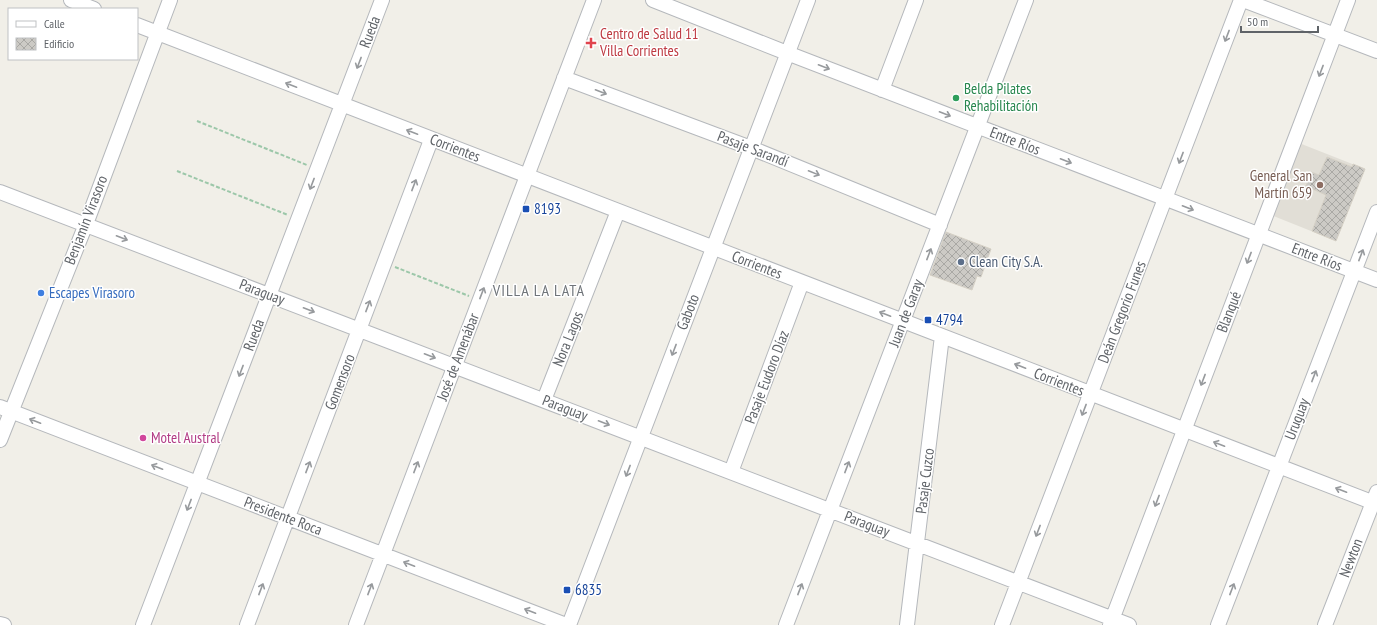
<svg xmlns="http://www.w3.org/2000/svg" width="1377" height="625" viewBox="0 0 1377 625" font-family="'PT Sans Narrow',sans-serif">
<defs>
<pattern id="building-cross-hatch" width="8" height="8" patternUnits="userSpaceOnUse"><rect width="8" height="8" fill="#cccac5"/><path d="M0 0l8 8M0 8l8-8" fill="none" stroke="#a9a8a4"/></pattern>
</defs>
<rect width="100%" height="100%" fill="#f1efe8"/>
<path fill="#e1ded6" d="M1299,143L1365,169L1336,241L1271,215Z"/>
<path fill="url(#building-cross-hatch)" stroke="#d6d1c6" d="M1327,157L1352,167L1353,164L1365,169L1336,241L1312,231L1326,195L1306,186L1311,172L1319,175Z
M946,232L991,249L981,277L977,276L972,290L930,275Z"/>
<g fill="none" stroke-linecap="round" stroke-linejoin="round">
<defs>
<path id="minor" d="M71,0L94,9
M653,0L787,53L1377,280
M1243,0L1377,51
M137,25L1377,504
M564,78L751,148L940,225
M882,90L916,0
M0,192L1129,625
M544,400L618,211
M0,407L566,625
M0,440L86,224L170,0
M731,472L802,282
M0,624L4,625
M143,625L382,0
M247,625L431,140
M356,625L594,0
M569,625L808,0
M786,625L1026,0
M907,625L942,336
M1002,625L1241,0
M1110,625L1348,0
M1218,625L1377,212
M1325,625L1377,492"/>
</defs>
<use href="#minor" stroke="#b5b8bc" stroke-width="16"/>
<path stroke="#9cc7a9" stroke-width="2" stroke-dasharray="4 2" stroke-linecap="butt" d="M197,121L307,165
M177,171L288,215
M395,267L469,296"/>
<use href="#minor" stroke="#fff" stroke-width="14"/>
</g>
<defs><path id="oneway-shaft" d="M-6 0H5M1.5-3L5.5 0L1.5 3" fill="none" stroke-width="1.6" stroke-linecap="round" stroke-linejoin="round"/></defs>
<g stroke="#979a9d">
<use href="#oneway-shaft" transform="translate(1227 36) rotate(111)"/>
<use href="#oneway-shaft" transform="translate(359 63) rotate(111)"/>
<use href="#oneway-shaft" transform="translate(824 67) rotate(21)"/>
<use href="#oneway-shaft" transform="translate(1321 71) rotate(111)"/>
<use href="#oneway-shaft" transform="translate(291 85) rotate(-159)"/>
<use href="#oneway-shaft" transform="translate(601 92) rotate(21)"/>
<use href="#oneway-shaft" transform="translate(945 114) rotate(21)"/>
<use href="#oneway-shaft" transform="translate(412 132) rotate(-159)"/>
<use href="#oneway-shaft" transform="translate(1181 158) rotate(111)"/>
<use href="#oneway-shaft" transform="translate(1066 161) rotate(21)"/>
<use href="#oneway-shaft" transform="translate(814 173) rotate(22)"/>
<use href="#oneway-shaft" transform="translate(312 184) rotate(111)"/>
<use href="#oneway-shaft" transform="translate(414 185) rotate(-69)"/>
<use href="#oneway-shaft" transform="translate(1188 208) rotate(21)"/>
<use href="#oneway-shaft" transform="translate(122 238) rotate(21)"/>
<use href="#oneway-shaft" transform="translate(929 254) rotate(-69)"/>
<use href="#oneway-shaft" transform="translate(1361 255) rotate(-69)"/>
<use href="#oneway-shaft" transform="translate(1249 258) rotate(111)"/>
<use href="#oneway-shaft" transform="translate(482 293) rotate(-69)"/>
<use href="#oneway-shaft" transform="translate(368 306) rotate(-69)"/>
<use href="#oneway-shaft" transform="translate(309 310) rotate(21)"/>
<use href="#oneway-shaft" transform="translate(885 314) rotate(-159)"/>
<use href="#oneway-shaft" transform="translate(674 350) rotate(111)"/>
<use href="#oneway-shaft" transform="translate(430 356) rotate(21)"/>
<use href="#oneway-shaft" transform="translate(1020 366) rotate(-159)"/>
<use href="#oneway-shaft" transform="translate(241 371) rotate(111)"/>
<use href="#oneway-shaft" transform="translate(1314 376) rotate(-69)"/>
<use href="#oneway-shaft" transform="translate(1203 380) rotate(111)"/>
<use href="#oneway-shaft" transform="translate(1084 410) rotate(111)"/>
<use href="#oneway-shaft" transform="translate(35 421) rotate(-159)"/>
<use href="#oneway-shaft" transform="translate(604 423) rotate(21)"/>
<use href="#oneway-shaft" transform="translate(1219 444) rotate(-159)"/>
<use href="#oneway-shaft" transform="translate(157 467) rotate(-159)"/>
<use href="#oneway-shaft" transform="translate(308 467) rotate(-69)"/>
<use href="#oneway-shaft" transform="translate(416 467) rotate(-69)"/>
<use href="#oneway-shaft" transform="translate(847 467) rotate(-69)"/>
<use href="#oneway-shaft" transform="translate(628 471) rotate(111)"/>
<use href="#oneway-shaft" transform="translate(1341 490) rotate(-159)"/>
<use href="#oneway-shaft" transform="translate(1157 501) rotate(111)"/>
<use href="#oneway-shaft" transform="translate(189 505) rotate(111)"/>
<use href="#oneway-shaft" transform="translate(1038 531) rotate(111)"/>
<use href="#oneway-shaft" transform="translate(409 564) rotate(-159)"/>
<use href="#oneway-shaft" transform="translate(261 589) rotate(-69)"/>
<use href="#oneway-shaft" transform="translate(370 589) rotate(-69)"/>
<use href="#oneway-shaft" transform="translate(800 589) rotate(-69)"/>
<use href="#oneway-shaft" transform="translate(1232 589) rotate(-69)"/>
<use href="#oneway-shaft" transform="translate(530 611) rotate(-159)"/>
</g>
<path fill="#e0444e" stroke="#fff" stroke-width="1.5" d="M589 37h4v4h4v4h-4v4h-4v-4h-4v-4h4z"/>
<circle fill="#2e9e5b" stroke="#fff" stroke-width="1.5" cx="956" cy="98" r="4"/>
<circle fill="#8d6e63" stroke="#fff" stroke-width="1.5" cx="1320" cy="185" r="4"/>
<g fill="#1a4fb4" stroke="#fff" stroke-width="1.5">
<rect x="522" y="205" width="8" height="8" rx="2"/>
<rect x="924" y="316" width="8" height="8" rx="2"/>
<rect x="563" y="586" width="8" height="8" rx="2"/>
</g>
<circle fill="#5c6f8a" stroke="#fff" stroke-width="1.5" cx="961" cy="262" r="4"/>
<circle fill="#3f7fe0" stroke="#fff" stroke-width="1.5" cx="41" cy="293" r="4"/>
<circle fill="#d1479c" stroke="#fff" stroke-width="1.5" cx="143" cy="438" r="4"/>
<g text-anchor="middle" stroke-width="3" stroke-linejoin="round" paint-order="stroke">
<g font-size="15" fill="#5f6368" stroke="#fff">
<text transform="translate(370 32) rotate(-69)" y="5">Rueda</text>
<text transform="translate(1015 141) rotate(21)" y="5">Entre Ríos</text>
<text transform="translate(455 148) rotate(21)" y="5">Corrientes</text>
<text transform="translate(753 149) rotate(21)" y="5">Pasaje Sarandí</text>
<text transform="translate(86 220) rotate(-69)" y="5">Benjamín Virasoro</text>
<text transform="translate(1317 257) rotate(21)" y="5">Entre Ríos</text>
<text transform="translate(757 265) rotate(21)" y="5">Corrientes</text>
<text transform="translate(262 292) rotate(21)" y="5">Paraguay</text>
<text transform="translate(688 312) rotate(-69)" y="5">Gaboto</text>
<text transform="translate(1122 312) rotate(-69)" y="5">Deán Gregorio Funes</text>
<text transform="translate(1229 312) rotate(-69)" y="5">Blanqué</text>
<text transform="translate(906 313) rotate(-69)" y="5">Juan de Garay</text>
<text transform="translate(254 335) rotate(-69)" y="5">Rueda</text>
<text transform="translate(568 339) rotate(-68)" y="5">Nora Lagos</text>
<text transform="translate(458 357) rotate(-69)" y="5">José de Amenábar</text>
<text transform="translate(767 377) rotate(-69)" y="5">Pasaje Eudoro Díaz</text>
<text transform="translate(340 382) rotate(-69)" y="5">Gomensoro</text>
<text transform="translate(1059 382) rotate(21)" y="5">Corrientes</text>
<text transform="translate(565 408) rotate(21)" y="5">Paraguay</text>
<text transform="translate(1297 419) rotate(-69)" y="5">Uruguay</text>
<text transform="translate(925 481) rotate(-83)" y="5">Pasaje Cuzco</text>
<text transform="translate(283 516) rotate(21)" y="5">Presidente Roca</text>
<text transform="translate(867 524) rotate(21)" y="5">Paraguay</text>
<text transform="translate(1351 558) rotate(-69)" y="5">Newton</text>
</g>
<g font-size="15" fill="#be3a42" stroke="#fff" text-anchor="start">
<text x="600" y="39">Centro de Salud 11<tspan x="600" dy="17">Villa Corrientes</tspan></text>
</g>
<g font-size="15" fill="#27864d" stroke="#fff" text-anchor="start">
<text x="964" y="94">Belda Pilates<tspan x="964" dy="17">Rehabilitación</tspan></text>
</g>
<g font-size="15" fill="#785e54" stroke="#fff" text-anchor="end">
<text x="1312" y="181">General San<tspan x="1312" dy="17">Martín 659</tspan></text>
</g>
<g font-size="15" fill="#164399" stroke="#fff" text-anchor="start">
<text x="534" y="214">8193</text>
<text x="936" y="325">4794</text>
<text x="575" y="595">6835</text>
</g>
<g font-size="15" fill="#4e5e75" stroke="#fff" text-anchor="start">
<text x="969" y="267">Clean City S.A.</text>
</g>
<g font-size="15" fill="#366cbe" stroke="#fff" text-anchor="start">
<text x="49" y="298">Escapes Virasoro</text>
</g>
<g font-size="15" fill="#b23c85" stroke="#fff" text-anchor="start">
<text x="151" y="443">Motel Austral</text>
</g>
<g font-size="16" letter-spacing="1" fill="#70757a" stroke="#fff">
<text x="539" y="296">VILLA LA LATA</text>
</g>
</g>
<rect x="8" y="8" width="130" height="52" fill="#ffffff" stroke="#bfc1c3"/>
<rect x="16" y="21" width="20" height="6" fill="#ffffff" stroke="#bfc1c3"/>
<text x="44" y="28" font-size="12" fill="#5f6368">Calle</text>
<rect x="16" y="38" width="20" height="12" fill="url(#building-cross-hatch)" stroke="#bfc1c3"/>
<text x="44" y="48" font-size="12" fill="#5f6368">Edificio</text>
<path d="M1241 26v6h77v-6" fill="none" stroke="#5f6368" stroke-width="2"/>
<text x="1247" y="26" font-size="12" fill="#5f6368" stroke="#ffffff" stroke-width="3" paint-order="stroke">50 m</text>
</svg>
